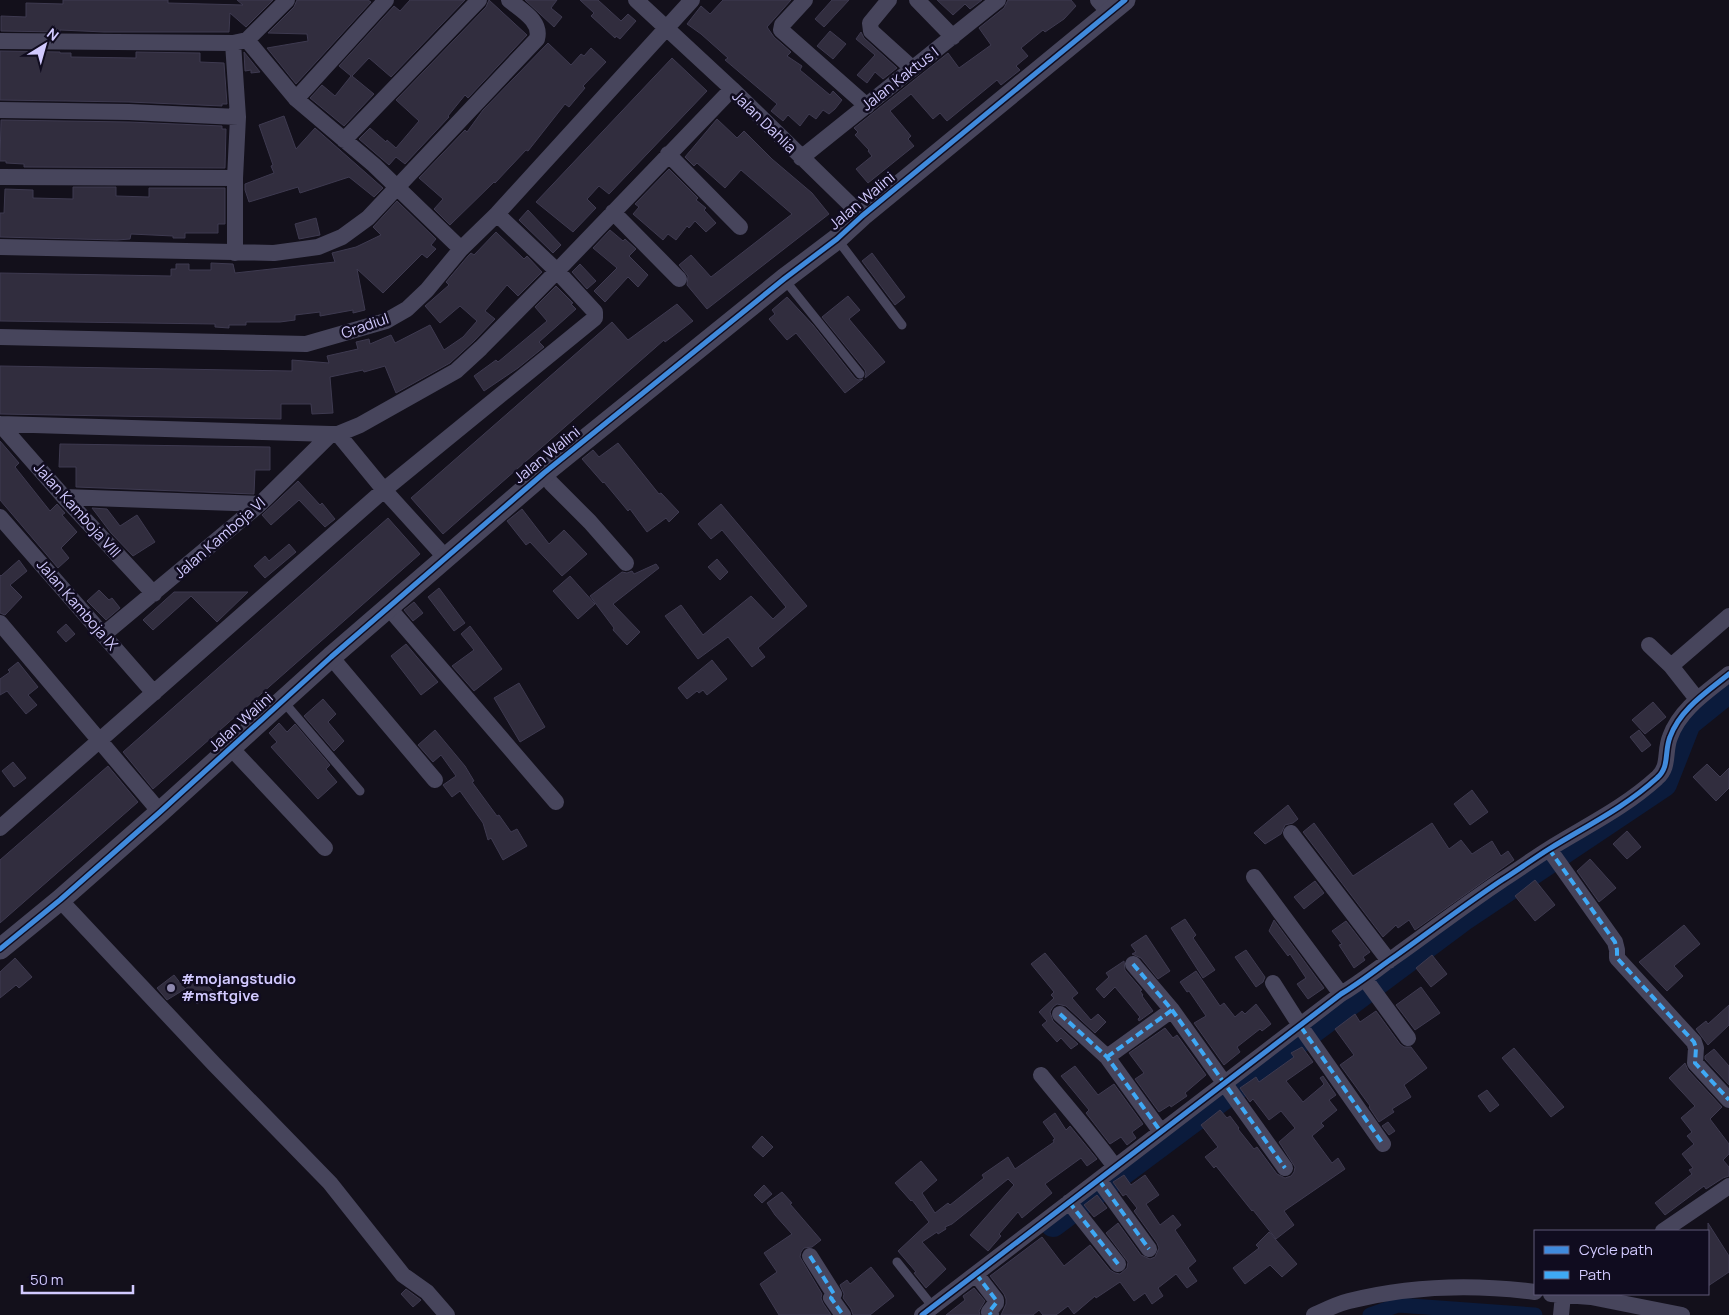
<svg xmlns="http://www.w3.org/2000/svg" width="1729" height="1315" viewBox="0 0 1729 1315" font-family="Manrope,sans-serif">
<rect width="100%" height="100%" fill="#13101b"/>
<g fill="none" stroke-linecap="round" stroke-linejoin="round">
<path stroke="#0b1b3c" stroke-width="15" d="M1370,1315L1398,1305L1535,1315"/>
<path stroke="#0b1b3c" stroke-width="26" d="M1053,1224L1462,919L1664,784L1688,723L1729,690"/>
</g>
<path fill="#312d3e" stroke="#3e3a50" d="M63,0H168V3L243,5L237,0H273L246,27L230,13L229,32H104L60,30V32L1,31V16L26,17V3L63,4Z
M297,0H368L371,2L296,84L267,48L308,41L307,34L268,33L294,7Z
M410,0H465L391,77L369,58L352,76L374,94L344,126L310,98L322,85L335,96L351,76L339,66L394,6L400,11Z
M489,0L527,35L468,98L465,95L448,116L449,117L405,164L396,157L389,165L359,139L370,128L386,142L387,140L396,148L419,121L396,100L486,7Z
M525,0H557L551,8L562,17L554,27Z
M580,0H598L621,21L628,14L636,21L620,39L616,36L615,38L591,16L594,13Z
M723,0H791L767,27L774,37L791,52L787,56L802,66L800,70L830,95L833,91L842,100L835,109L829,114L823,110L816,119L809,114L800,126L788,115L783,121L771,111L777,104L725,60L728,58L701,34L687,24L701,6L710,14Z
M832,0H849L824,27L815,19Z
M937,0H982L970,9L965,4L953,15Z
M1008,0H1071L1076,6L1064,19L1045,32L1043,30L1021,48L1028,56L1016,66L1020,70L1001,85L997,80L947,121L940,113L933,119L911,94L890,111L911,136L908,139L914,146L868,183L856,169L872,156L868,151L869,150L855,135L858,132L854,128L948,53L959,68L991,45L979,28L1004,8Z
M830,31L846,44L833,59L817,46Z
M861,32L864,38L897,68L883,79L875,72L867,83L857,75L875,55L856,39Z
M548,43L571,65L581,54L584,56L591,48L606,62L583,86L585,88L569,107L565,104L528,151L526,150L495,183L494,182L450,225L434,209L443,199L419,178L465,130L467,132L483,110Z
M0,51L60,52V53H71V57L136,58V52L200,53V62L224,63L227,104H222V106L129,102L0,100Z
M244,52L260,72L251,73V70L245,71Z
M672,58L707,91L609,194L599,186L587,199L596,208L573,232L536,202Z
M284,116L296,149L315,128L383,188L374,197L349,177L300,193L298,187L249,202L245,190V184L274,173L271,166L273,165L259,125Z
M717,119L737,138L744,131L772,159L812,193L829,214L707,309L687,285L688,276L679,265L691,255L711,277L792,214L741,170L725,188L697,163L694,166L685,157Z
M1,120L129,122L222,126V129H226L225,168L24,167V164L6,163V161H0Z
M669,169L698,198L696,200L706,208L704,210L716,223L706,232L695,221L689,228L687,226L676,240L668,234L663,240L633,214L639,207L635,204Z
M73,187H116V196L149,197V188H225V224H218V233H185V238H173V236L131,234L130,239L117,240L0,237V213H4L5,189L33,190V198L73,199Z
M397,201L436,239L431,245L436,249L427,258L422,254L383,293L357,269L365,310L353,313V310L320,316V312L295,315V320L280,322H246V325H229V328L215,327V324L0,321V273L171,276V269H176V264H189V270H211V263L233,264L235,273L335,262L332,253L356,247L381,235L373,227Z
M528,210L561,245L553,253L519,220Z
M316,218L320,235L299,239L295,224Z
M610,230L623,241L625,239L636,249L629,256L648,275L638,287L628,277L605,302L594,291L617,268L593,248Z
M496,232L524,259L527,256L542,272L518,296L507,285L485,311L495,319L474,341L450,363L396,393L385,366L364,372L363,370L330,377L333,413L312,414L311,404H281V419L0,414V366L292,371V360L329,363L327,356L358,349L356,342L369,339L370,344L391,335L395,343L430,325L444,350L463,337L477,321L460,306L440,323L425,306L449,285L446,282L468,256L471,253L474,255Z
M872,253L905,297L895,305L862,261Z
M580,264L596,281L587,289L572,272Z
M556,286L573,303L571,304L576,309L539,342L544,347L518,368L484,391L474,376L496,360L498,362L547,321L535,307Z
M848,296L860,310L849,319L885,362L865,378L866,374L865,370L822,317Z
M787,297L813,325L855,378L858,380L863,379L845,393L796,333L787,340L769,319L775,314L772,310Z
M677,304L693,321L665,342L664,340L443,534L411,498L612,322L628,340Z
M0,441L19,463L15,467L50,511L57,504L65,513L62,515L77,532L61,548L69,558L58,568L0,500Z
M618,443L659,494L661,493L679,512L669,522L666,518L647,532L630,509L628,511L604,482L603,483L582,459L593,450L599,457Z
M60,444L270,447V470H255L254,494L76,487V467H59Z
M298,481L320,505L322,503L335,519L325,527L299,500L271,525L262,515Z
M721,504L807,606L758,648L765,657L752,667L728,637L698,659L665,616L681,605L703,635L751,596L773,619L786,607L722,530L711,539L698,524Z
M92,508L107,509L120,526L137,515L155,542L133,556L111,533Z
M522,509L549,544L564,530L587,554L562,576L530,542L526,545L507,521Z
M388,518L420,554L153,789L123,752Z
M289,544L296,552L265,578L254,566L265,556L269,561Z
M717,559L728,572L720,580L708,567Z
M19,560L27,571L10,585L22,597L5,615L0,613V575L1,576Z
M656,564L659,568L613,604L640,632L627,645L613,630L614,628L590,596L622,572L627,573L632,571L634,574Z
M570,576L595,604L578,619L553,591Z
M439,588L465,623L454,631L428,597Z
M99,590L109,600L112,598L120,608L106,620L87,601Z
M174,592H248L217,622L191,596L153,630L143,620Z
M414,602L423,613L413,621L404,610Z
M66,624L75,634L66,642L57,632Z
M470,626L502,669L474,691L452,666L474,650L461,634Z
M406,644L438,682L421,695L391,656Z
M712,660L727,679L707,695L703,690L699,693L697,691L687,699L678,688Z
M18,662L38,687L28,695L37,705L26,714L7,691L0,695V679L10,672L8,670Z
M519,683L545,727L520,742L494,698Z
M323,699L336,714L328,722L344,741L334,751L304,716Z
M1653,702L1666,717L1645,734L1632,720Z
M279,723L287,732L295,724L330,765L326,769L337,782L318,799L271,747L277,742L269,733Z
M435,730L465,766L474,781L472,782L497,816L499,815L511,832L517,829L527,846L503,860L491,838L488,840L483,823L460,791L452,797L443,785L456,776L441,755L433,762L418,745Z
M1639,730L1651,745L1642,752L1630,737Z
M13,762L26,778L14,787L2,771Z
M1707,764L1720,777L1729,768V788L1716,801L1693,777Z
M108,766L138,802L0,923V860Z
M1472,790L1488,812L1470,825L1454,804Z
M1288,805L1298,819L1293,823L1285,825L1281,834L1265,844L1254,833Z
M1314,823L1353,876L1432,823L1449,849L1461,840L1472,854L1492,841L1501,856L1508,851L1514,860L1415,930L1409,920L1398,928L1396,925L1383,937L1303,832Z
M1627,831L1641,847L1627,859L1613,844Z
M1590,859L1616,888L1599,902L1577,871Z
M1535,880L1555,905L1535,921L1515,896Z
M1315,881L1324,893L1304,909L1294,897Z
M1185,919L1196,935L1193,938L1215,970L1203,978L1171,928Z
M1274,920L1324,988L1308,999L1297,984L1306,978L1290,954L1288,956L1269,931Z
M1346,921L1370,952L1363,957L1365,960L1354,968L1339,945L1342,944L1332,931Z
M1684,925L1700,944L1674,966L1683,976L1667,991L1639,962Z
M1146,935L1170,971L1158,979L1141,958L1132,954L1136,952L1131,945Z
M1246,950L1265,977L1263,982L1256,987L1235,957Z
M1045,953L1078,993L1072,998L1091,1020L1098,1014L1106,1022L1095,1033L1066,1006L1057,1004L1053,1007L1050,1012L1053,1021L1078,1044L1071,1049L1061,1038L1057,1042L1042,1025L1047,1021L1039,1012L1054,998L1051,995L1054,992L1031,964Z
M1432,955L1447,974L1431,987L1416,968Z
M15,958L32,977L19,988L16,985L0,998V972Z
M1124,961L1125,970L1142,990L1140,991L1143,995L1142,996L1153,1011L1139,1021L1138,1019L1140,1017L1115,987L1104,998L1096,989L1109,977L1106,973Z
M1196,971L1220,1006L1224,1003L1235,1017L1242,1011L1245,1014L1256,1004L1271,1024L1262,1031L1260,1029L1237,1047L1240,1052L1224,1065L1194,1023L1206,1016L1189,991L1187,992L1180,982Z
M174,975L185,989L167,1000L157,988Z
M199,978L213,991L197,1004L185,989Z
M1421,987L1440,1013L1415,1030L1396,1005Z
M1729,1005V1025L1708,1045L1696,1029L1706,1021L1708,1024Z
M1376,1011L1400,1044L1404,1047H1411L1427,1068L1404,1085L1411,1097L1392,1109L1394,1112L1379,1122L1369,1107L1370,1106L1340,1065L1354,1055L1335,1029L1355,1014L1360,1022Z
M1165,1028L1173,1038L1177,1035L1206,1075L1185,1093L1187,1096L1171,1107L1170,1105L1159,1112L1135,1079L1144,1073L1129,1053Z
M1302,1047L1313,1062L1286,1081L1303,1102L1322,1086L1324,1084L1320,1078L1323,1076L1336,1095L1329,1100L1337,1110L1321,1123L1324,1126L1312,1136L1332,1163L1338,1158L1345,1169L1284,1211L1294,1225L1276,1239L1253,1210L1252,1211L1216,1166L1214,1168L1205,1157L1218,1147L1201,1125L1220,1110L1227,1118L1230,1116L1239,1128L1238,1129L1254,1149L1257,1147L1277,1174L1285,1178L1291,1176L1294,1172L1295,1167L1279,1142L1295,1128L1281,1111L1269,1120L1253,1099L1250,1102L1240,1088L1256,1077L1259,1082L1294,1057L1291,1053Z
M1514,1048L1564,1107L1551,1117L1502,1058Z
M1714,1049L1729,1066V1085L1705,1059V1056Z
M1685,1063L1688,1070L1722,1107L1710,1119L1729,1144V1154L1723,1160L1729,1167V1176L1723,1178L1706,1189L1704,1186L1665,1215L1655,1203L1692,1174L1689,1170L1693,1168L1682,1154L1694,1144L1687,1136L1692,1132L1681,1118L1695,1106L1669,1078Z
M1075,1066L1098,1095L1114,1084L1143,1124L1132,1132L1136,1138L1127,1145L1121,1137L1110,1144L1086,1113L1089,1110L1061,1076Z
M1487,1090L1499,1105L1490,1112L1478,1096Z
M1055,1113L1066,1130L1070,1126L1097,1159L1087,1166L1081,1158L1045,1184L1052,1193L1022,1218L1018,1212L999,1234L1001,1236L988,1251L970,1235L1014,1185L1008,1179L952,1224L945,1227L946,1229L938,1234L937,1232L922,1242L946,1269L926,1288L914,1273L916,1272L898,1251L929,1222L912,1200L911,1201L895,1183L921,1161L937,1180L922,1193L935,1213L948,1203L950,1205L984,1178L982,1175L1008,1157L1015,1169L1054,1142L1053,1140L1055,1139L1043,1122Z
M1388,1122L1395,1131L1389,1135L1382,1126Z
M762,1136L773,1147L763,1157L752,1147Z
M1124,1175L1131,1185L1145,1175L1159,1195L1146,1204L1160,1225L1173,1215L1181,1225L1175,1230L1196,1261L1188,1268L1197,1281L1187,1288L1176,1274L1158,1288L1163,1296L1152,1304L1145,1293L1134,1301L1120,1282L1096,1298L1095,1296L1074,1314L1068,1306L1056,1315H1043L1039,1310L1033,1315H1001L1006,1304V1299L1004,1294L990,1276L1042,1237L1064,1266L1090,1245L1110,1270L1115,1273L1120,1274L1127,1268L1128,1262L1106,1233L1118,1223L1141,1255L1150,1259L1155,1257L1159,1248L1157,1243L1134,1211L1137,1208L1126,1194L1123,1196L1113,1182Z
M764,1185L772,1194L762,1203L754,1195Z
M782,1192L792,1203L790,1204L821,1240L812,1247L804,1248L801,1252L800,1257L822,1294L821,1298L823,1303L831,1315H779L760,1284L777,1272L764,1253L792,1234L775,1215L767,1203Z
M1097,1195L1107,1208L1094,1217L1084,1205Z
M1708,1223L1729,1256V1272L1708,1286Z
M1269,1232L1297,1264L1282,1277L1270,1265L1245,1284L1233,1268L1259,1248L1256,1245Z
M871,1267L894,1296L870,1315H853L851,1309L843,1298L844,1294L840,1285L847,1280L850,1284Z
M974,1288L985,1301L979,1311L980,1315H946L965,1300L963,1296Z
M406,1289L421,1300L413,1307L401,1294Z"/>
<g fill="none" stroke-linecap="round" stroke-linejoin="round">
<path stroke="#47455c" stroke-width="9" d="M837,239L902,325
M784,279L860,374
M283,701L360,791
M897,1262L933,1307"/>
<path stroke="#47455c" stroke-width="16" d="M636,0L732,89L862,216
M805,0L782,25L781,30L867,106
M889,0L870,23L871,31L913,69
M917,0L953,37
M1098,0L1109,12
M247,40L296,99L374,165L461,249
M0,41L233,43L247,40L287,0
M233,43L238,117L235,178V253
M296,99L386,0
M0,110L129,112L238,117
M344,140L479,0
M668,154L740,227
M801,158L998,0
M0,177L235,178
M613,212L679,279
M0,247L274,253L318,247L342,237L368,218L537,39C542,21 521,10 509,0
M0,337L306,344L386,321L407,309L427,290L461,249L497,214L692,0
M0,424L331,434H338L360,425L456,371L481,348L557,271L732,89
M0,424L64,497L154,594
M338,434L384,490L445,557
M544,473L551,483L590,522L626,563
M64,497L260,504
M0,517L154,693
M388,607L556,802
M0,623L160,812
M103,635L260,504L331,434
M1649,645L1671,666L1697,699
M331,657L435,780
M1671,666L1729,616
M231,748L325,848
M0,828L384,490L595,318V312L557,271L497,214
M1291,833L1389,961
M1549,849L1615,942L1617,950V958L1694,1042L1696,1048L1695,1063L1729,1100
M1254,877L1341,994
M60,900L214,1064L330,1183L403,1275L427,1292L447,1315
M1133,964L1172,1010L1285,1168
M1365,979L1408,1038
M1273,983L1301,1027L1383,1144
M1060,1014L1107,1057L1161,1132
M1107,1057L1172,1010
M1041,1075C1066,1106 1092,1135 1115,1167
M1099,1180L1149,1249
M1069,1202L1118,1264
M1663,1231L1729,1186
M810,1256L834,1294L831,1298L843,1315
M976,1274L996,1300V1303L989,1312L991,1315
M1551,1294L1591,1297L1682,1315
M922,1315L1341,994C1361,982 1378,968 1397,955C1432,930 1466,904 1502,880C1518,870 1533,859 1549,849C1586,826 1624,808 1657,778C1670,767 1664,752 1670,737C1680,709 1707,692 1729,674
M1314,1315C1325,1310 1337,1304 1349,1301C1409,1286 1474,1284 1535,1292
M1561,1315L1563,1295"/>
<path stroke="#47455c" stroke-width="21" d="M0,949L60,900L160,812L331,657L544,473L784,279L837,239L862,216L1125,0"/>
<path stroke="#3fa9f5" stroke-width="4" stroke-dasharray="8 4" stroke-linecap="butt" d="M1549,849L1615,942L1617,950V958L1694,1042L1696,1048L1695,1063L1729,1100
M1133,964L1172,1010L1285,1168
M1060,1014L1107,1057L1161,1132
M1301,1027L1383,1144
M1107,1057L1172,1010
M1099,1180L1149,1249
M1069,1202L1118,1264
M810,1256L834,1294L831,1298L843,1315
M976,1274L996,1300V1303L989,1312L991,1315"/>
<defs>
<path id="cycleway" d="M0,949L60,900L160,812L331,657L544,473L784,279L837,239L862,216L1125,0
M922,1315L1341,994C1361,982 1378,968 1397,955C1432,930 1466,904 1502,880C1518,870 1533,859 1549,849C1586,826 1624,808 1657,778C1670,767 1664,752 1670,737C1680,709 1707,692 1729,674"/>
</defs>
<use href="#cycleway" stroke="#100c1f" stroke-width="8"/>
<use href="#cycleway" stroke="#408adc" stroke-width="5"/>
</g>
<circle fill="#8f89af" stroke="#100c1f" stroke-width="2" cx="171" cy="988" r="5"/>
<g text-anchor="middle" stroke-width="5" stroke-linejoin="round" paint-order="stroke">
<g font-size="15" fill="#d2caff" stroke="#100c1f">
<text transform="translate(900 79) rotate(-38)" y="5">Jalan Kaktus I</text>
<text transform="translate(764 122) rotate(44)" y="5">Jalan Dahlia</text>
<text transform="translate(862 201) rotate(-40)" y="5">Jalan Walini</text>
<text transform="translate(365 326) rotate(-19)" y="5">Gradiul</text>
<text transform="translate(547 455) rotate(-39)" y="5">Jalan Walini</text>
<text transform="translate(77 510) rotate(48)" y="5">Jalan Kamboja VIII</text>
<text transform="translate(220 538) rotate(-41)" y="5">Jalan Kamboja VI</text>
<text transform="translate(77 605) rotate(49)" y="5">Jalan Kamboja IX</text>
<text transform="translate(241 722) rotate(-42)" y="5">Jalan Walini</text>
</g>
<g font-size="15" font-weight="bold" fill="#d2caff" stroke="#100c1f" text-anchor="start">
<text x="181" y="984">#mojangstudio<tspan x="181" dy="17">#msftgive</tspan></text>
</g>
</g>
<rect x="1534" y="1230" width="175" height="65" fill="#100c1f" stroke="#5e5879"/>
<rect x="1544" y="1246" width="25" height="8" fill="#408adc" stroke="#5e5879"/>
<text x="1579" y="1255" font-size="15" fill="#d2caff">Cycle path</text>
<rect x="1544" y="1271" width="25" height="8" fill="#3fa9f5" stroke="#5e5879"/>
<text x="1579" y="1280" font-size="15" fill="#d2caff">Path</text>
<g transform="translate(45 45) rotate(37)" stroke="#100c1f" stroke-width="4" paint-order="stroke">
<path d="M0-4L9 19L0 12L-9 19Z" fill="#d2caff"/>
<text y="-8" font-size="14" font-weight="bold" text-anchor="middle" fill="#d2caff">N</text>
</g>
<path d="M22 1285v8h111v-8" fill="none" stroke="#d2caff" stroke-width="2.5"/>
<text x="30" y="1285" font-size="15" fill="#d2caff" stroke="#100c1f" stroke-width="4" paint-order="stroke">50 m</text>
</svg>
